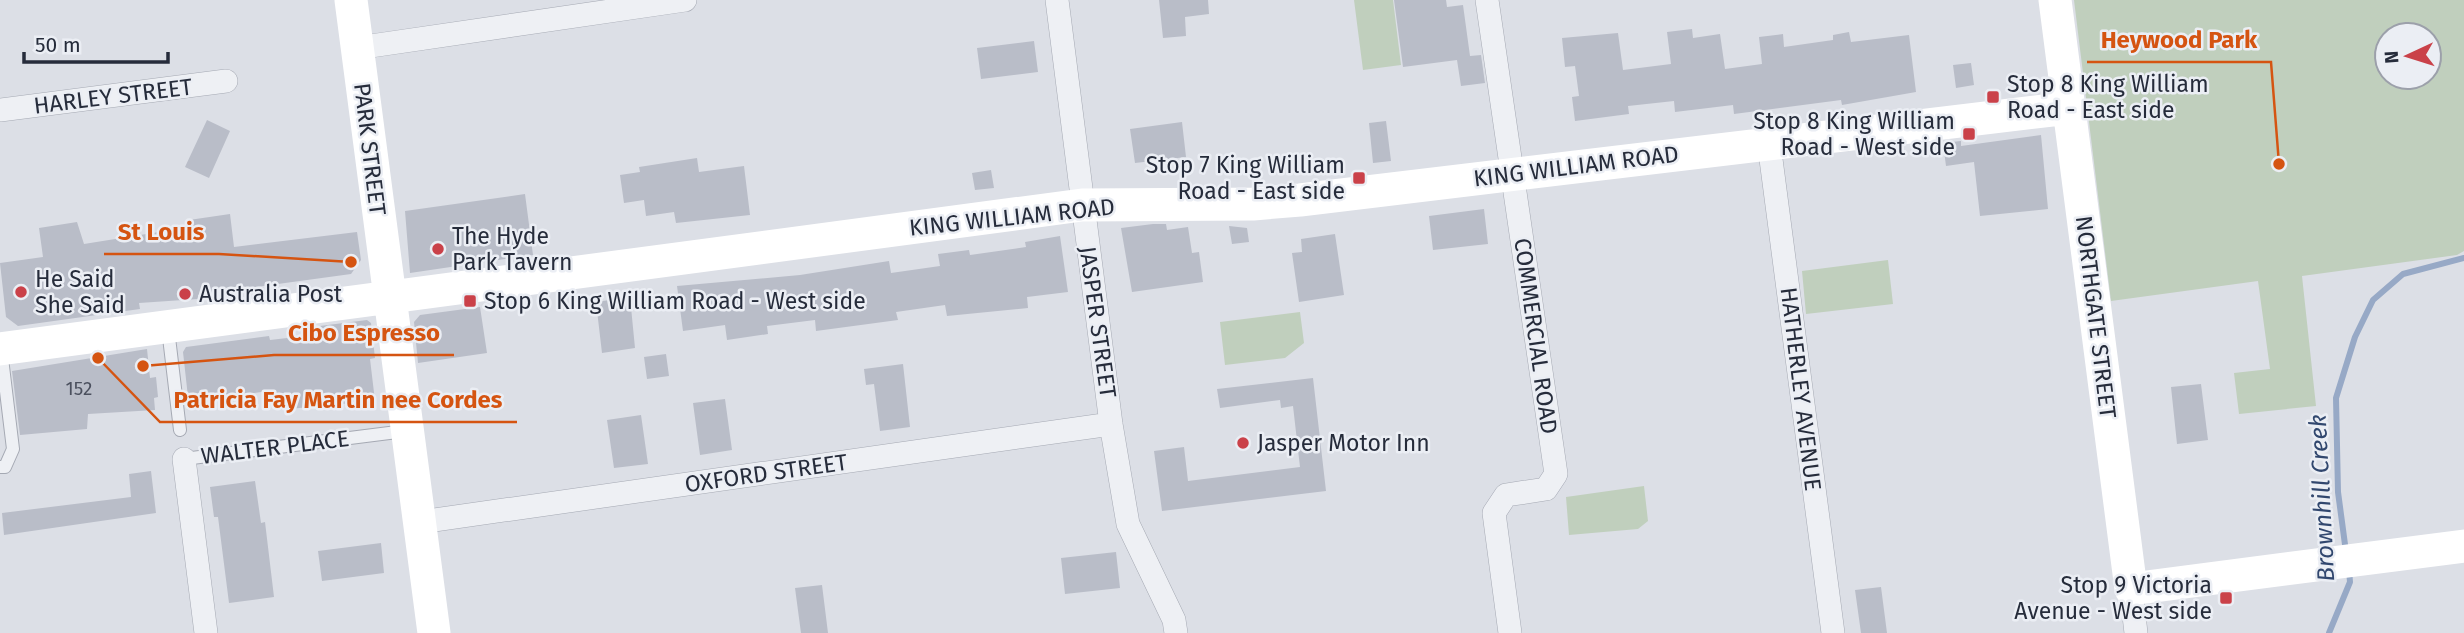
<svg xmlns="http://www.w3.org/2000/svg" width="2464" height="633" viewBox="0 0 2464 633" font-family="'Fira Sans',sans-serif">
<rect width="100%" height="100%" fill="#dcdfe6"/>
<path fill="#c0cfbd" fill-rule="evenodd" d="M1354,0H1393L1401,65L1363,70Z
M2074,0H2464V251L2457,255L2302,276L2316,406L2239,414L2234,373L2270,369L2258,281L2111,301ZM2429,35V77H2387V35Z
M1888,260L1893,304L1806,314L1802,271Z
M1300,312L1304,343L1285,358L1225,365L1220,322Z
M1644,486L1648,521L1638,529L1569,535L1566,497Z"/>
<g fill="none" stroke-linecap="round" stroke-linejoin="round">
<path stroke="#97a9c6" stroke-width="6" d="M2346,552L2338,492L2336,398L2355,337L2373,300L2403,274L2464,258
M2329,633L2350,582L2349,570"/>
</g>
<path fill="#b9bdc8" d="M1159,0H1208L1209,14L1185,17L1186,36L1163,38Z
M1394,0H1446L1447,7L1463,5L1470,56L1481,55L1485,83L1461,86L1457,60L1403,67Z
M1692,29L1693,38L1720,34L1725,69L1762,64L1759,37L1783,34L1784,47L1833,40V35L1849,32L1851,42L1909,35L1916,92L1842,105L1841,100L1734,114L1733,105L1675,112L1674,101L1628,106L1629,114L1575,121L1572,97L1579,96L1575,66L1565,67L1562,38L1618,33L1623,70L1671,64L1667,32Z
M1034,41L1038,72L981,79L977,48Z
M1971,63L1974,85L1956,88L1953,65Z
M207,120L230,131L209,178L185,167Z
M1386,121L1391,161L1373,163L1369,123Z
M1182,122L1186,157L1135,163L1130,129Z
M2041,135L2048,209L1980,216L1974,162L1946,166L1943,143L1961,141V146Z
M697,158L699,172L744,166L750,215L676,223L674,212L646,216L644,200L624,203L620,175L640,172L639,167Z
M991,170L994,188L975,190L972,173Z
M525,194L533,255L410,273L405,211Z
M1484,209L1488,244L1433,250L1429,216Z
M230,214L234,247L357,232L361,260L351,274L198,295V299L139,303L140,309L18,326L6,317L0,263L43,257L39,228L77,222L84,244L190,227L189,220Z
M1153,224H1166L1167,230L1188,227L1192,253L1199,252L1203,282L1132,292L1121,228Z
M1229,226L1247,228L1249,242L1232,244Z
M1335,234L1344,295L1299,302L1292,253L1302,252L1301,239Z
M1060,236L1068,292L1027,297L1028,308L947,316L945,305L896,312L898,320L816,331L815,320L767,326L768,334L727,340L725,325L683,331L677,286L800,275L889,261L891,273L940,266L938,254L969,250L970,255L1026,247L1025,242Z
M630,297L635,348L602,353L596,302Z
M480,307L487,353L418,363L414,322L420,315Z
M367,320L371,323L375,358L370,359L375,401L278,410L276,390L194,401L188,397L183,352L186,347L269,336L270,340L313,335L312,327Z
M147,349L150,378L156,377L158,397L154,398L155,410L88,414L87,429L20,435L12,371Z
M666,354L669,376L647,379L644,357Z
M903,364L910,427L880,431L874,384L866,385L864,369Z
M1313,378L1326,491L1162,511L1154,451L1184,447L1188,481L1300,467L1293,406L1281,408L1280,400L1220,408L1217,389Z
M2201,384L2208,440L2177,444L2171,387Z
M725,399L732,450L700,455L693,403Z
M641,415L648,464L614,468L607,420Z
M151,471L156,513L4,535L2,513L131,497L129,474Z
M255,481L261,523L265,522L274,597L229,603L218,517H214L210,487Z
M381,543L384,573L322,581L318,551Z
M1116,552L1120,588L1065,594L1061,558Z
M822,585L828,633H801L795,588Z
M1881,587L1887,633H1861L1855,590Z"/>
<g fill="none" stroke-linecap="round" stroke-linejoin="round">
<defs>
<path id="lane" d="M168,329L180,430
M184,459L405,431
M0,467H5L13,449L1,350"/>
<path id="street" d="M1057,0L1111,424L1128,524L1174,620L1176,633
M1487,0L1556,474L1546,489L1506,495L1494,513L1510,633
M357,48L685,0
M0,110L226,81
M1769,144L1833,633
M184,459L206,633
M420,522L1111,424
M2131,589L2136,633"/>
</defs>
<use href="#lane" stroke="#a5a9b3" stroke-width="14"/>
<use href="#street" stroke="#a5a9b3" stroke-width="24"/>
<use href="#lane" stroke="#eef0f4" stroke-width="12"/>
<use href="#street" stroke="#eef0f4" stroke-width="23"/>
<path stroke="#fff" stroke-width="33" d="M351,0L434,633
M2055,0L2131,589L2464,546
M0,349L1082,205L1253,204L1300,200L2069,108"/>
</g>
<g fill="#ca4149" stroke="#ebeef4" stroke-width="2.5">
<rect x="1986" y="90" width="14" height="14" rx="3.5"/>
<rect x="1962" y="127" width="14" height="14" rx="3.5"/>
<rect x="1352" y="171" width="14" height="14" rx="3.5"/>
<circle cx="438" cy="249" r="7"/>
<circle cx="21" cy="292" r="7"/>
<circle cx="185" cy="294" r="7"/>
<rect x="463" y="294" width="14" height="14" rx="3.5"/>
<circle cx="1243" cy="443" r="7"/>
<rect x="2219" y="591" width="14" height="14" rx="3.5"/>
</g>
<g text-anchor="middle" stroke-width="5" stroke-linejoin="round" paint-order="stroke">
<g font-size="19" fill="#4b505e">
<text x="79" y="395">152</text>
</g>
<g font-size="23" fill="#262c3b" stroke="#ebeef4" text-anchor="start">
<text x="2007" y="92">Stop 8 King William<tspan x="2007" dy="26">Road - East side</tspan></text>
<text x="1955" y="129" text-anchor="end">Stop 8 King William<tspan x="1955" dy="26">Road - West side</tspan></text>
<text x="1345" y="173" text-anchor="end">Stop 7 King William<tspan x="1345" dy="26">Road - East side</tspan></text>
<text x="452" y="244">The Hyde<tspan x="452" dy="26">Park Tavern</tspan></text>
<text x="35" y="287">He Said<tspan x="35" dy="26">She Said</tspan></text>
<text x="199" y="302">Australia Post</text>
<text x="484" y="309">Stop 6 King William Road - West side</text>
<text x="1257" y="451">Jasper Motor Inn</text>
<text x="2212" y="593" text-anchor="end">Stop 9 Victoria<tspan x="2212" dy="26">Avenue - West side</tspan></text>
</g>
<g font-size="23" fill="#262c3b" stroke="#ebeef4">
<text transform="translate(113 96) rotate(-7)" y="8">HARLEY STREET</text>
<text transform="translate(370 149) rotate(83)" y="8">PARK STREET</text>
<text transform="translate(1576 166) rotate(-7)" y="8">KING WILLIAM ROAD</text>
<text transform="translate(1012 217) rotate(-6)" y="8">KING WILLIAM ROAD</text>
<text transform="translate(2096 317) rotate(83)" y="8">NORTHGATE STREET</text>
<text transform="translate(1098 322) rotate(82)" y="8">JASPER STREET</text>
<text transform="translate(1536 336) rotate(82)" y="8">COMMERCIAL ROAD</text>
<text transform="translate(1801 389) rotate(83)" y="8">HATHERLEY AVENUE</text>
<text transform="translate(275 447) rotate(-7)" y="8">WALTER PLACE</text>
<text transform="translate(766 473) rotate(-8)" y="8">OXFORD STREET</text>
</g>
<g font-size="24" font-style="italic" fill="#31476e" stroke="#ebeef4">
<text transform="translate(2322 498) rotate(-93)" y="8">Brownhill Creek</text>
</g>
</g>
<path fill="none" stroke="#d55411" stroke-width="2.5" d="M2279 164L2271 62H2087M351 262L219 254H104M143 366L274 355H454M98 358L160 422H517"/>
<g fill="#d55411" stroke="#ebeef4" stroke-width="2.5">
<circle cx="2279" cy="164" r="7"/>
<circle cx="351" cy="262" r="7"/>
<circle cx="143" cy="366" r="7"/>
<circle cx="98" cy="358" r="7"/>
</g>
<g font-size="24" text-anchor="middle" font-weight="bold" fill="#d55411" stroke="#ebeef4" stroke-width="5" stroke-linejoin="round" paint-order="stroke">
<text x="2179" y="48">Heywood Park</text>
<text x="161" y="240">St Louis</text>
<text x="364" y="341">Cibo Espresso</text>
<text x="338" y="408">Patricia Fay Martin nee Cordes</text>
</g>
<g transform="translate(2408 56) rotate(266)"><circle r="33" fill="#ebeef4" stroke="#9ca0aa" stroke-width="2"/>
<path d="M0-5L12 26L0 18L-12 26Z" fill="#ca4149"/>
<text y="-10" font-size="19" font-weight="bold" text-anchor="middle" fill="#262c3b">N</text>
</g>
<path d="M24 52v10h144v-10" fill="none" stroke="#262c3b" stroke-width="3.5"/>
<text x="35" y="52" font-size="21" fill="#262c3b" stroke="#ebeef4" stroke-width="5" paint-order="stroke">50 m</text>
</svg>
